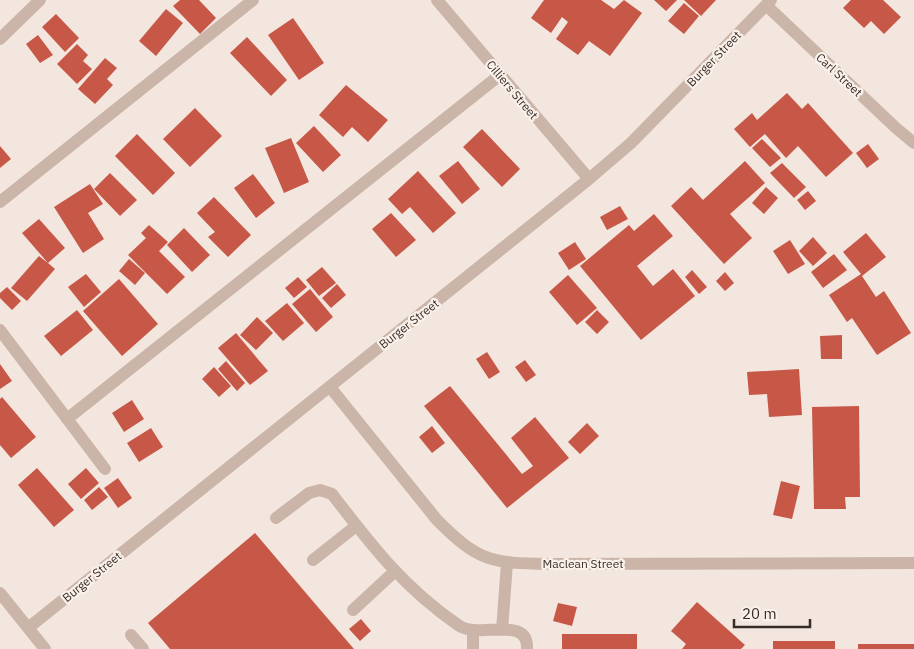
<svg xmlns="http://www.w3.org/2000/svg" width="914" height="649" viewBox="0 0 914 649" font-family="'IBM Plex Sans',sans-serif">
<rect width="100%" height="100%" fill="#f3e6de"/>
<path fill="#c75847" d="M180,0H199L216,18L200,34L173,6Z
M544,0H601L614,9L624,0L642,13L610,56L589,41L578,55L556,39L568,22L562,17L551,33L531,18Z
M654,0H677L666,11Z
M684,0H716L701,16Z
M851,0H883L901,17L884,34L871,21L864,28L843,8Z
M684,3L699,16L684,34L668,21Z
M166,9L183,23L156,56L139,41Z
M56,14L79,38L65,52L42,27Z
M293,18L324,63L299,80L268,35Z
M38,35L53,55L40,63L26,44Z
M247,37L287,80L271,96L230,53Z
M77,44L88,55L83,61L92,69L77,84L57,64Z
M105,58L117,68L107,79L113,85L95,104L78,89Z
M346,85L388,120L368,142L352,127L343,137L319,115Z
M787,93L802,109L808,103L853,153L826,177L798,146L786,158L765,134L750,147L734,129L752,113L757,120Z
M195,108L222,136L190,167L163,139Z
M314,126L341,155L323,172L296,143Z
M482,129L520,169L502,187L463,147Z
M137,134L175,173L153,195L115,156Z
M291,138L309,182L284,193L265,148Z
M762,139L781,158L770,167L752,148Z
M868,144L879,159L867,168L856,153Z
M0,146L11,159L0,168Z
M458,161L480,189L462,204L439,176Z
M745,161L765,183L730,214L752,238L724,264L671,206L691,187L703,200Z
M782,163L806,187L794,198L770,173Z
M418,171L456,213L433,233L410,207L402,214L388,199Z
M110,173L137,200L120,216L94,189Z
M253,174L275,203L256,218L234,188Z
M90,184L103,204L88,213L104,239L83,253L54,207Z
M766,187L778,198L764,214L752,203Z
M808,191L816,201L805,210L797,200Z
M214,197L251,235L228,257L208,237L215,232L197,213Z
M620,206L628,219L607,230L600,217Z
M391,213L416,240L396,257L372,229Z
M654,214L673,236L637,266L653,286L673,269L695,296L641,340L580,266L629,225L634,231Z
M39,219L65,248L48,263L55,269L27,301L11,288L39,256L48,263L22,233Z
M149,225L168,242L159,251L185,277L167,294L128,255L146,238L141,233Z
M184,228L210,255L192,272L167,245Z
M866,233L886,257L862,276L876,297L884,291L911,333L877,355L852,318L847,322L829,295L861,274L843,252Z
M813,237L827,253L813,266L799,251Z
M790,240L805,264L788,274L773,251Z
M575,242L586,259L569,270L558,253Z
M834,254L847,270L823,288L811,272Z
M129,259L145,273L135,285L119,271Z
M322,267L336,283L319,296L306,280Z
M692,270L707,287L699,294L685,277Z
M725,272L734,283L725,291L716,281Z
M86,274L101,292L84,307L68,287Z
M568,275L597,308L577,325L549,292Z
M298,277L307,287L294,298L285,288Z
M119,279L158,324L122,356L83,311Z
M337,284L346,295L331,308L322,298Z
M7,287L21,301L12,310L0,298V293Z
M310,289L333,317L316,332L292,304Z
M287,303L304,323L283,341L265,321Z
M77,310L93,330L61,356L44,336Z
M597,310L609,322L597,334L585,322Z
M257,317L273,333L256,350L240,335Z
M236,333L268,371L250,385L218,348Z
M842,335V359H821L820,336Z
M487,352L500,372L489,379L476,359Z
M525,360L536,375L526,382L515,367Z
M226,361L245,383L237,391L218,369Z
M0,364L12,381L0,389Z
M214,367L231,386L219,397L202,379Z
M799,369L802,415L769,417L767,394L749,395L747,372Z
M450,386L522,474L533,466L511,438L535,417L569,458L507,508L424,406Z
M2,397L36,437L11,458L0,445V399Z
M132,400L144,419L124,432L112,413Z
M859,406L860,497H845L846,509H814L812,407Z
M587,423L599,436L580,454L568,442Z
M432,426L445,443L432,453L419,437Z
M151,428L163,447L139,462L127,443Z
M37,468L74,510L54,527L18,485Z
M86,468L99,483L81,499L68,484Z
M118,478L132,498L118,508L104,488Z
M781,481L800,486L792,519L773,515Z
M99,487L108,497L92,510L84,500Z
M255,533L311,599L354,649H170L148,623Z
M697,602L745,645L741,649H682L686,644L671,631Z
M558,603L577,607L572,626L553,621Z
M361,619L371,631L360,641L349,629Z
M562,634H637V649H562Z
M773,641H835V649H773Z
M858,644H914V649H858Z"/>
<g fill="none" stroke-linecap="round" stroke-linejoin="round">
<path stroke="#cbb5a9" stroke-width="12" d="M437,0L589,179
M766,5L896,128L914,143
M0,39L40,0
M0,202L253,0
M0,330L105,469
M330,387L437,520C479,562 491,563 549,564L914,563
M67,419L500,75
M276,518L309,493L320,490L332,494C372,546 403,587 458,625C478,640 529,614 527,649
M313,560L356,526
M0,593L45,649
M353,610L394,572
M28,628L589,179L631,143L771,0
M502,630L507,563
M131,635L143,649
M473,649V631"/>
</g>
<g text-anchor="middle" stroke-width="4.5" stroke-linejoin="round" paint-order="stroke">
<g font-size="12" fill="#382c29" stroke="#faf1ea">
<text transform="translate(714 59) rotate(-46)" y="4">Burger Street</text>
<text transform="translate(839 75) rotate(43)" y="4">Carl Street</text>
<text transform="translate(512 90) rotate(50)" y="4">Cilliers Street</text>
<text transform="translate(409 324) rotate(-38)" y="4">Burger Street</text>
<text x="583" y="568">Maclean Street</text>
<text transform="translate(92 577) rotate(-39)" y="4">Burger Street</text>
</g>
</g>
<path d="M734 619v8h76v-8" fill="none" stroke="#382c29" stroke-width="2.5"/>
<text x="742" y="619" font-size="15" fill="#382c29" stroke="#faf1ea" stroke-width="4" paint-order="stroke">20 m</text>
</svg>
